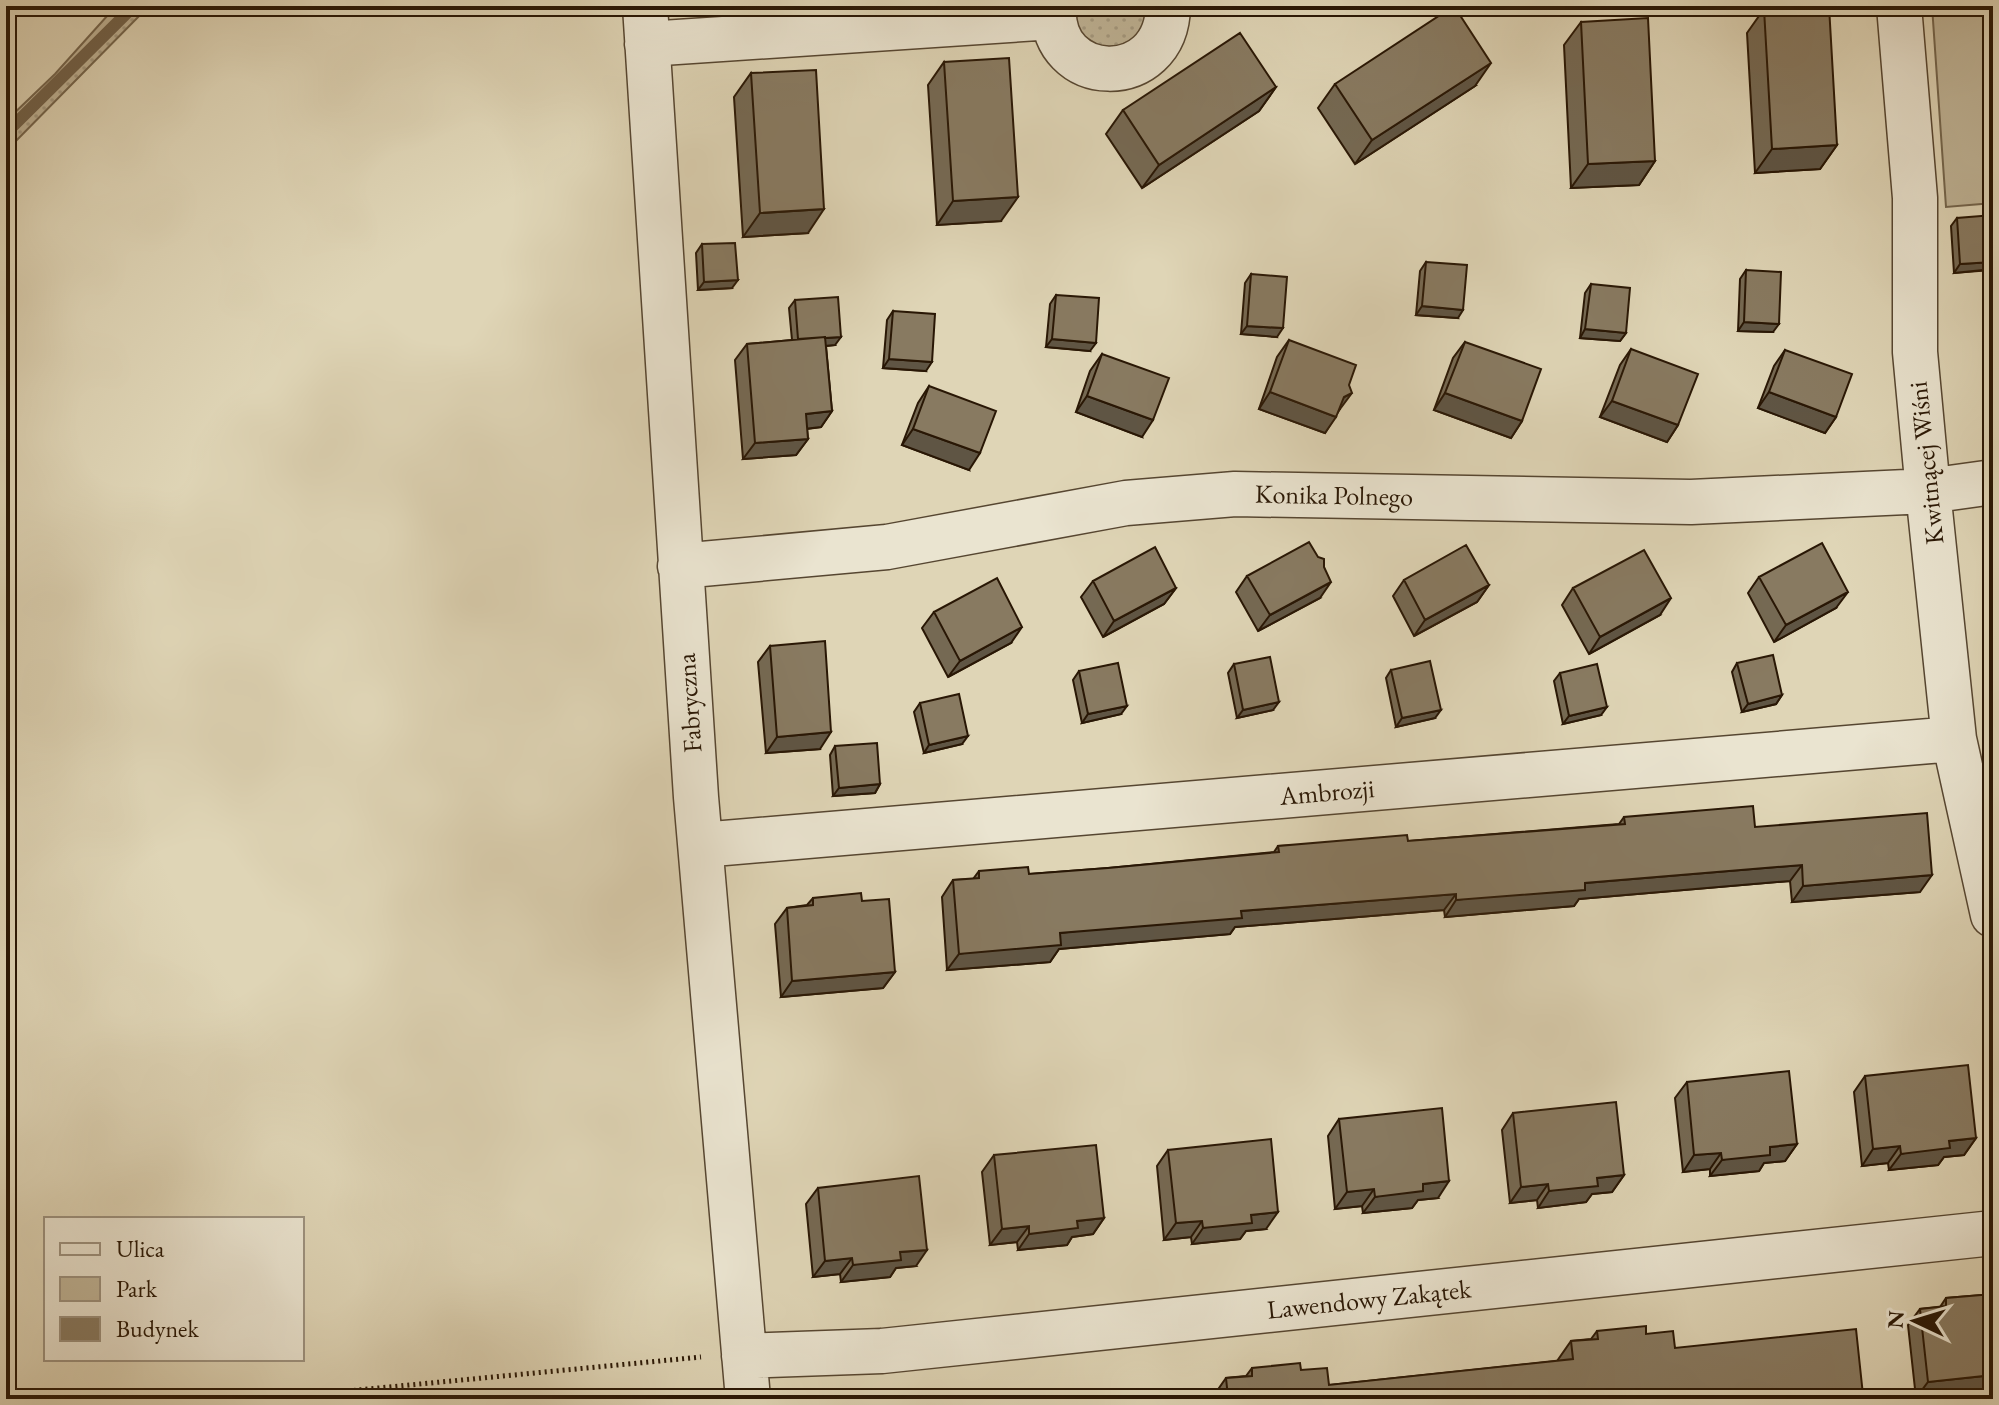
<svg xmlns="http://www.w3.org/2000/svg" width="1999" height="1405" viewBox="0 0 1999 1405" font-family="'EB Garamond',serif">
<defs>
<pattern id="grass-dots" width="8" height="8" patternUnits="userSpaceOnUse" patternTransform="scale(2)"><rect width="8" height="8" fill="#c0b598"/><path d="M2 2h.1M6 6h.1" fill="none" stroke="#a59b82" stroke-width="1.8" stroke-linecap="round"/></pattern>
</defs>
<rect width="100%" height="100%" fill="#dfd5b6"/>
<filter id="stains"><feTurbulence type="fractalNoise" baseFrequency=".0025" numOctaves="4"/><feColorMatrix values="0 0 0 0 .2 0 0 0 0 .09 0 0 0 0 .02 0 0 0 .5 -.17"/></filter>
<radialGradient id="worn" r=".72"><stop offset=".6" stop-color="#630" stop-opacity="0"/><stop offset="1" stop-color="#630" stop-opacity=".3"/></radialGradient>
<path fill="url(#grass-dots)" stroke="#74664e" stroke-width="2" d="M116,6H149L6,151V121L55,74Z
M1073,6H1149L1141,36L1108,51L1077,32Z"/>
<path fill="#c0b598" stroke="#74664e" stroke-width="2" d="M1932,6H1980L1981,15L1993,14V203L1946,207Z"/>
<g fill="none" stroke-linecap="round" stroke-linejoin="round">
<path stroke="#71624b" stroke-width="12" d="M6,133L134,6"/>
<defs>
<path id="minor" d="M645,6L696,797L748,1399
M1054,6C1048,87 1167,92 1168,6
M1899,6L1915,198V352L1928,491L1954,739L1993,915
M647,44L1053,17
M680,566L887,547L1126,503L1235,494L1691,502L1928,491L1993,482
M701,845L1954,739
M744,1356L882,1351L1993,1233"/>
</defs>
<use href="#minor" stroke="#564631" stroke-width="47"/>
<path stroke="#291705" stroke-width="5" stroke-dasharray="2 4" stroke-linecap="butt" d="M264,1399L701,1357
M597,1399L672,1391V1399"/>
<use href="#minor" stroke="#eae4d0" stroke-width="44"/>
</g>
<path fill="#756953" stroke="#291705" stroke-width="2" d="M1764,9L1837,145L1820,169L1755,173L1747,33Z
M1581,22L1655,161L1639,185L1571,188L1564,45Z
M944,62L1001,221L937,225L928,85Z
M751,73L808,233L743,237L734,97Z
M1335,84L1475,86L1355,164L1318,108Z
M1276,87L1259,111L1142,188L1106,134L1123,110Z
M1957,218L1993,270L1954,273L1951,226Z
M702,244L732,288L698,290L696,253Z
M1426,262L1458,318L1416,315L1420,271Z
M1746,270L1773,332L1738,331L1740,279Z
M1251,274L1277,337L1241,334L1245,283Z
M1591,284L1626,333L1620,341L1580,338L1585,293Z
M1056,295L1090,351L1046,347L1050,304Z
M795,300L835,345L826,346L832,411L821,427L807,429L808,439L796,455L743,459L735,360L747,344L792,340L789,308Z
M893,311L926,371L883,368L887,320Z
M1289,340L1340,409L1325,433L1259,409L1277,357Z
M1465,342L1522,421L1511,438L1434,410L1453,358Z
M1631,349L1678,425L1667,442L1600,417L1620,365Z
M1785,350L1836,417L1825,433L1758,408L1774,366Z
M1102,354L1142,437L1076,412L1090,371Z
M929,386L969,470L902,445L918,403Z
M1247,576L1320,598L1258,631L1236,592Z
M1759,577L1836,608L1774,642L1748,593Z
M1404,580L1489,585L1477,602L1414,636L1393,596Z
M1093,581L1176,588L1164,604L1103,637L1081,597Z
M1573,588L1660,615L1589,654L1562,605Z
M934,612L1011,643L948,677L922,628Z
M770,646L820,749L766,753L758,662Z
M1737,663L1782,695L1776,704L1742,712L1732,672Z
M1234,664L1273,710L1237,718L1228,673Z
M1391,670L1435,718L1396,727L1386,678Z
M1079,671L1121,714L1082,723L1073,680Z
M1560,673L1601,715L1563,724L1554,681Z
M920,703L962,744L924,753L914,712Z
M835,746L880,784L875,793L833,796L830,755Z
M1624,817L1755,827L1920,892L1792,902L1790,881L1579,899L1574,906L1445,917L1444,910L1235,927L1230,934L1059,949L1050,962L947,970L942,897L953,880L973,879L979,871L1029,874L1108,868L1274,852L1278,846L1408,841L1619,824Z
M813,898L862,901L895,972L883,988L781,997L775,924L787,908L807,905Z
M1865,1076L1976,1138L1964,1155L1944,1157L1938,1165L1889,1170L1888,1163L1862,1166L1854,1092Z
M1687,1082L1797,1144L1785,1161L1764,1163L1759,1171L1710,1176V1169L1683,1172L1675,1098Z
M1513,1113L1624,1175L1612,1192L1592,1194L1586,1202L1538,1208L1537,1200L1510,1203L1502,1130Z
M1339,1119L1438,1198L1418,1200L1412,1208L1363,1213L1362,1206L1335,1209L1328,1136Z
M1168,1150L1266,1229L1246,1231L1240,1239L1192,1244L1191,1237L1164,1240L1157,1166Z
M994,1155L1104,1218L1093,1234L1072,1237L1067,1245L1018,1250L1017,1242L990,1245L982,1172Z
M818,1188L916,1266L896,1268L890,1277L841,1282L840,1274L813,1277L806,1204Z
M1993,1294V1390L1916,1398L1908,1325L1920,1309L1940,1307L1946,1298Z
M1597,1331L1646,1334L1675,1348L1860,1399H1204L1212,1398L1226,1378L1246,1376L1252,1368L1301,1370L1329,1385L1557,1361L1571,1341L1591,1339Z"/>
<path fill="#5f5544" stroke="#291705" stroke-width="2" d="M1491,63L1475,86L1355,164L1372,140Z
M1276,87L1259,111L1142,188L1159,165Z
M1837,145L1820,169L1755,173L1772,149Z
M1655,161L1639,185L1571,188L1588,164Z
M1018,197L1001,221L937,225L953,201Z
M824,209L808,233L743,237L760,213Z
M1993,262V269L1954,273L1960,264Z
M738,280L732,288L698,290L704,282Z
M1422,306L1463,310L1458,318L1416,315Z
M1744,322L1779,324L1773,332L1738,331Z
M1247,326L1283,328L1277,337L1241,334Z
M1585,329L1626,333L1620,341L1580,338Z
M841,337L835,345L792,349L798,340Z
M1052,339L1096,343L1090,351L1046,347Z
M889,359L932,362L926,371L883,368Z
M1270,392L1336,417L1325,433L1259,409Z
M1769,392L1836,417L1825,433L1758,408Z
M1352,393L1340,409L1333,413L1344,397Z
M1445,393L1522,421L1511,438L1434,410Z
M1087,396L1153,420L1142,437L1076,412Z
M1612,401L1678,425L1667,442L1600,417Z
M832,411L821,427L795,430L806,414Z
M913,429L980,453L969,470L902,445Z
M808,439L796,455L743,459L755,443Z
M1331,582L1320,598L1258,631L1270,615Z
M1489,585L1477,602L1414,636L1425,620Z
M1176,588L1164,604L1103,637L1114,621Z
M1848,592L1836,608L1774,642L1786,625Z
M1671,598L1660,615L1589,654L1600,637Z
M1022,627L1011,643L948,677L960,661Z
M1782,695L1776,704L1742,712L1748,704Z
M1279,702L1273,710L1237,718L1243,710Z
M1127,706L1121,714L1082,723L1088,714Z
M1607,707L1601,715L1563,724L1569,716Z
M1441,710L1435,718L1396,727L1402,718Z
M831,732L820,749L766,753L777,737Z
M968,736L962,744L924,753L929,745Z
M880,784L875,793L833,796L839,788Z
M1802,865L1790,881L1579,899L1574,906L1445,917L1456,900L1585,883Z
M1932,875L1920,892L1792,902L1803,886Z
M1456,894L1444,910L1235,927L1230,934L1059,949L1050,962L947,970L959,954L1060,933L1241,911Z
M895,972L883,988L781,997L792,981Z
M1976,1138L1964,1155L1944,1157L1938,1165L1889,1170L1901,1154L1949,1141Z
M1797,1144L1785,1161L1764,1163L1759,1171L1710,1176L1722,1160L1770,1147Z
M1900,1146L1888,1163L1862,1166L1873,1149Z
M1721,1153L1710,1169L1683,1172L1694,1155Z
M1624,1175L1612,1192L1592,1194L1586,1202L1538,1208L1549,1191L1597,1178Z
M1449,1181L1438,1198L1418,1200L1412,1208L1363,1213L1375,1197L1423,1184Z
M1548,1184L1537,1200L1510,1203L1521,1187Z
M1374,1189L1362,1206L1335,1209L1347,1192Z
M1278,1212L1266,1229L1246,1231L1240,1239L1192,1244L1203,1228L1251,1215Z
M1104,1218L1093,1234L1072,1237L1067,1245L1018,1250L1029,1234L1077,1221Z
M1202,1221L1191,1237L1164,1240L1176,1223Z
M1029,1226L1017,1242L990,1245L1002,1229Z
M927,1250L916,1266L896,1268L890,1277L841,1282L853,1265L900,1252Z
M852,1258L840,1274L813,1277L825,1261Z
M1993,1375V1390L1916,1398L1928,1382Z
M1863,1395L1860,1399H1826Z"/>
<path fill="#887a61" stroke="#291705" stroke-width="2" d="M1454,6L1491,63L1372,140L1335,84Z
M1829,6L1837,145L1772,149L1764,9Z
M1648,18L1655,161L1588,164L1581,22Z
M1240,33L1276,87L1159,165L1123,110Z
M1009,58L1018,197L953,201L944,62Z
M816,70L824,209L760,213L751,73Z
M1993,215V262L1960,264L1957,218Z
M735,243L738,280L704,282L702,244Z
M1426,262L1467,265L1463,310L1422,306Z
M1746,270L1781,272L1779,324L1744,322Z
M1251,274L1287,277L1283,328L1247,326Z
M1591,284L1630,288L1626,333L1585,329Z
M1056,295L1099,298L1096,343L1052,339Z
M838,297L841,337L825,338V337L798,339L795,300Z
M893,311L935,314L932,362L889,359Z
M825,337L832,411L806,414L808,439L755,443L747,344Z
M1289,340L1356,365L1349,385L1352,393L1344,397L1336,417L1270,392Z
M1465,342L1541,369L1522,421L1445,393Z
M1631,349L1698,374L1678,425L1612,401Z
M1785,350L1852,374L1836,417L1769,392Z
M1102,354L1169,378L1153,420L1087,396Z
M929,386L996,411L980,453L913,429Z
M1309,542L1318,557L1324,559V567L1331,582L1270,615L1247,576Z
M1822,543L1848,592L1786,625L1759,577Z
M1466,545L1489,585L1425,620L1404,580Z
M1155,547L1176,588L1114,621L1093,581Z
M1644,550L1671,598L1600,637L1573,588Z
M997,578L1022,627L960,661L934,612Z
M825,641L831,732L777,737L770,646Z
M1773,655L1782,695L1748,704L1737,663Z
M1270,657L1279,702L1243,710L1234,664Z
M1430,661L1441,710L1402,718L1391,670Z
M1118,663L1127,706L1088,714L1079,671Z
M1597,664L1607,707L1569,716L1560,673Z
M959,694L968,736L929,745L920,703Z
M877,743L880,784L839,788L835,746Z
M1753,806L1755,827L1927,813L1932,875L1803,886L1802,865L1585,883V890L1456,900V894L1241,911L1242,918L1060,933L1061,945L959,954L953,880L979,878V871L1028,867L1029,874L1108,868L1279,852L1278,846L1407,835L1408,841L1625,824L1624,817Z
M861,893L862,901L889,899L895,972L792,981L787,908L813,905V898Z
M1968,1065L1976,1138L1949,1141L1950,1148L1901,1154L1900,1146L1873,1149L1865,1076Z
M1789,1071L1797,1144L1770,1147V1155L1722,1160L1721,1153L1694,1155L1687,1082Z
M1616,1102L1624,1175L1597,1178L1598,1186L1549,1191L1548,1184L1521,1187L1513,1113Z
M1442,1108L1449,1181L1423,1184V1191L1375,1197L1374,1189L1347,1192L1339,1119Z
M1271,1139L1278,1212L1251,1215L1252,1223L1203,1228L1202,1221L1176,1223L1168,1150Z
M1096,1145L1104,1218L1077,1221L1078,1228L1029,1234V1226L1002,1229L994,1155Z
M919,1176L927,1250L900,1252L901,1260L853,1265L852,1258L825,1261L818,1188Z
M1993,1294V1375L1928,1382L1920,1309L1946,1306V1298Z
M1646,1326V1334L1673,1331L1675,1348L1856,1329L1863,1395L1826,1399H1742V1397L1725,1399H1204L1228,1397L1226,1378L1252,1376V1368L1300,1363L1301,1370L1327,1368L1329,1385L1573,1359L1571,1341L1598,1339L1597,1331Z"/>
<g text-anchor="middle" stroke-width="8" stroke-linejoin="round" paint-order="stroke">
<g font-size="26" fill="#291705" stroke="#eae4d0">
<text transform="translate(1926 463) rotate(-96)" y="9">Kwitnącej Wiśni</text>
<text transform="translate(1334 495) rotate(1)" y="9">Konika Polnego</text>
<text transform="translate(689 703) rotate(-94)" y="9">Fabryczna</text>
<text transform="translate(1327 792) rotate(-5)" y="9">Ambrozji</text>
<text transform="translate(1369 1299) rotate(-6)" y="9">Lawendowy Zakątek</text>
</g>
</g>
<rect width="1999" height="1405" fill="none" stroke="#dfd5b6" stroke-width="32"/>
<rect x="8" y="8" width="1983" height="1389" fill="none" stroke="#291705" stroke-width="4"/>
<rect x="16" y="16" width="1967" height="1373" fill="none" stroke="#291705" stroke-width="2"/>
<rect x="44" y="1217" width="260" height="144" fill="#eae4d0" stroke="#9d927f" stroke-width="2"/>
<rect x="60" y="1243" width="40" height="12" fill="#eae4d0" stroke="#9d927f" stroke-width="2"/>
<text x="116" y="1257" font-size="24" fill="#291705">Ulica</text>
<rect x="60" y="1277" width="40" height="24" fill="#c0b598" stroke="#9d927f" stroke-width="2"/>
<text x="116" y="1297" font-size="24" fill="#291705">Park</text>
<rect x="60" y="1317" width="40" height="24" fill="#887a61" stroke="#9d927f" stroke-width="2"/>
<text x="116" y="1337" font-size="24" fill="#291705">Budynek</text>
<g transform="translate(1915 1321) rotate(274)" stroke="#eae4d0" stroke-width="6" paint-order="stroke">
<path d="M0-6L14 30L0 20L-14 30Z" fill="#291705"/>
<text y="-12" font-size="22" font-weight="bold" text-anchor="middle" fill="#291705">N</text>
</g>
<rect width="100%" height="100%" filter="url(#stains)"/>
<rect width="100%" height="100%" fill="url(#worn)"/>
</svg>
